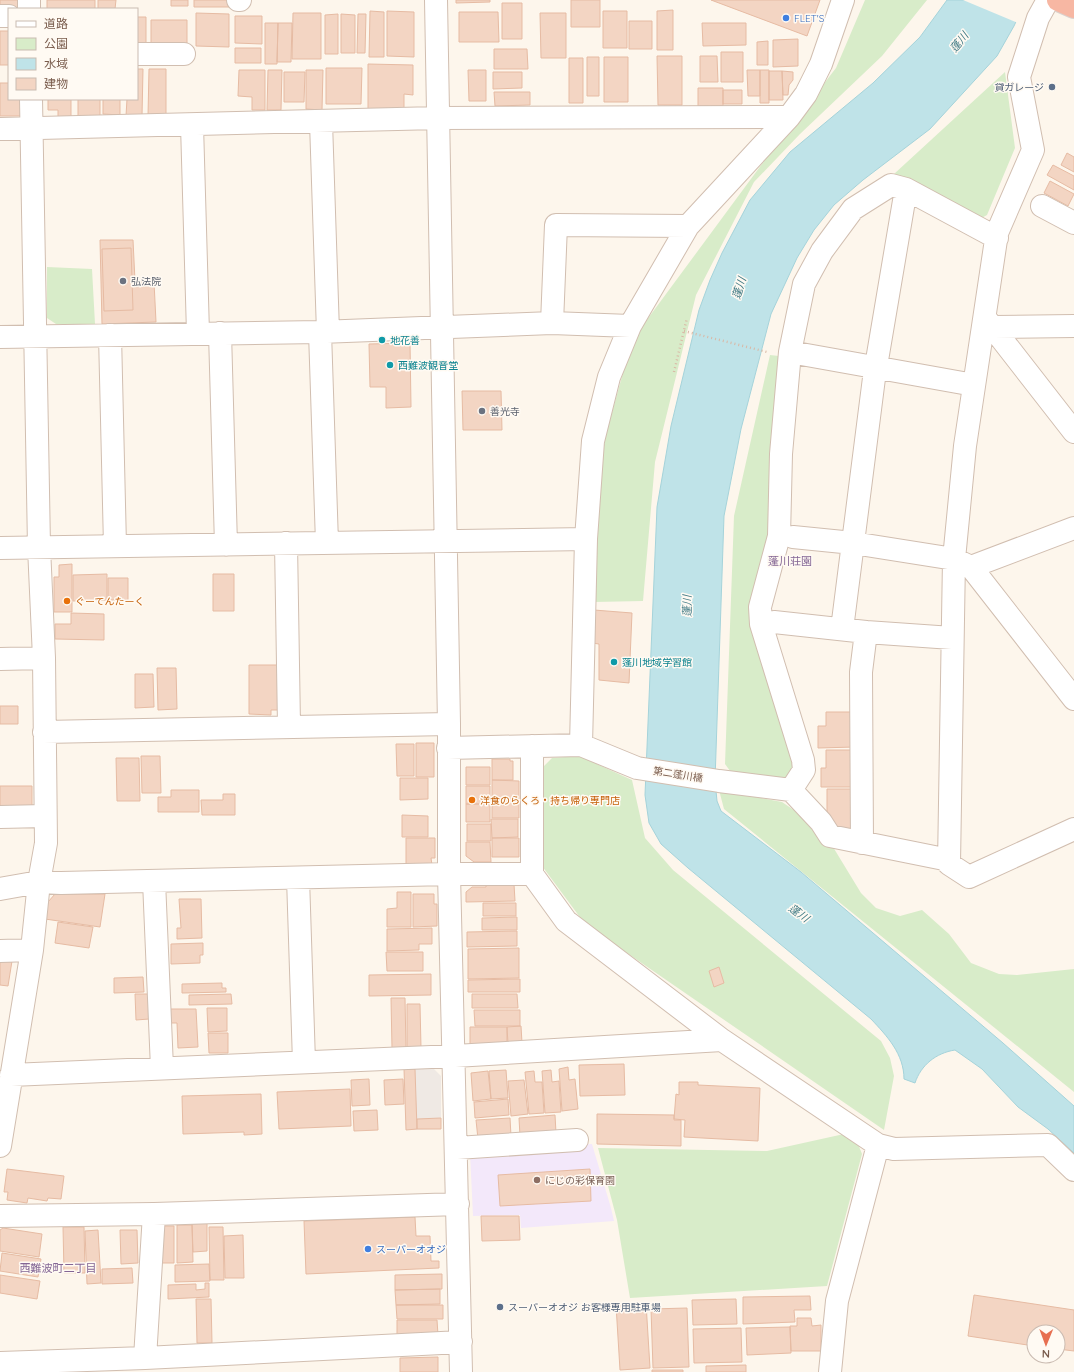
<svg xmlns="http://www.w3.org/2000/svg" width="1074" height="1372" viewBox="0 0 1074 1372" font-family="Quicksand,'Noto Sans JP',sans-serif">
<rect width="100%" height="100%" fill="#fdf6ec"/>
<path fill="#efe9e4" d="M404,1069H434L441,1076V1129L406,1130Z"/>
<path fill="#f3e8fa" d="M592,1144L611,1208L614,1221L521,1228L520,1215L473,1216L470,1153Z"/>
<path fill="#d8ecc9" d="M865,0H927L882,56L800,134L754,182L696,295L655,462L643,601L594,602L602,449L632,340L765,160L836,68Z
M1005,72L1015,148L987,215L976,221L894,174Z
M47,267L92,269L95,324H56L47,318Z
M770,355L779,356L769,535L751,616L794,765L782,783L733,775L725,764L734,516Z
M579,756L632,780L645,838L673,870L881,1041L890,1058L894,1076L884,1130L585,924L542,866L541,769L552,758Z
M719,790L782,802L807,819L833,847L861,893L876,908L900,916L922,910L949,934L971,963L999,974L1017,975L1074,969V1092L724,809Z
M844,1134L858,1144L862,1154L827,1286L630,1298L617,1220L598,1148L767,1151Z"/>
<path fill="#bfe3e8" stroke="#a5d3da" d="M947,0H1026L1014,26L997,56L930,129L863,180L834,205L814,230L797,258L771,314L741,429L724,516L715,781L717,801L721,811L801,872L1003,1043L1074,1106V1153L1048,1129L1018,1107L982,1069L955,1050C936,1053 921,1065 915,1083L904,1079C904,1054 887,1036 871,1019L688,868L661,844L649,823L645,795L657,507L671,426L699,310L710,280L722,253L750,200L790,152L873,83L920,37Z"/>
<path fill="#fdf6ec" d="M963,0H1028L1018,23Z"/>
<path fill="#f3d5c3" stroke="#e6bba3" d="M0,0H20V9L0,11Z
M47,0H95V9H47Z
M98,0H116L115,9H98Z
M171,0H188V6H171Z
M194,0H230V7H194Z
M456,0H490V2L456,3Z
M571,0H600V27H571Z
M711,0H820L807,36Z
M502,3H522V39H502Z
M673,10V50H657V11Z
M370,11L384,12V57H369Z
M387,11L414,12V57L387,56Z
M603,11H627V48H603Z
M459,12H498L499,42H459Z
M196,13L229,14V47L196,46Z
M293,13H321V59H292Z
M540,13H566V58H541Z
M338,14V54H325V15Z
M341,14L355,15V53H341Z
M358,14H366L365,53H357Z
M235,16H262V44L235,43Z
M137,17H146V49H137Z
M151,20H187V50L151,49Z
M629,21H652V49H629Z
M265,23H278L277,64H265Z
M278,23H292L291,62H277Z
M702,23H746V45L703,46Z
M0,31H9V65H0Z
M798,39V66L773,67V40Z
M768,41V65H757V42Z
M235,48H261V63H235Z
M494,49H527L528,69H494Z
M721,52H743V82H721Z
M657,56H682V105H658Z
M700,56H717L718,82H700Z
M587,57H599V96H587Z
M604,57H628V102H604Z
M569,58H583V103H569Z
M368,64L413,65V95L404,94V109H368Z
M326,68H362L361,104H326Z
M137,69H143L142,116H126L127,99H137Z
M149,69H166V116H148Z
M239,70H265V110H252V97L238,96Z
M268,70H282L281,110H267Z
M306,70H323L322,110L306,109Z
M468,70H486V101H469Z
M747,70H760V96H748Z
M760,70H769V103H760Z
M769,71H782L783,100H769Z
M782,71L793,72V80L789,85L788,95H783Z
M284,72H305L304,102H284Z
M493,72H522V88L493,89Z
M0,83H9V99H24L20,116H0Z
M698,88H723V106H698Z
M723,90H742V104H723Z
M494,92H530V105L495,106Z
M48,99H71V118H58V110H48Z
M78,99H100V116H78Z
M103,99H120V115L103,114Z
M1067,153L1074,157V172L1061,165Z
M1053,165L1074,176V190L1047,175Z
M1050,181L1074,194L1068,206L1044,193Z
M100,240H133L135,281L154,282L156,322L102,324Z
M131,248L133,310L104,311L102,249Z
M410,343L411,407L386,408V387H370L369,344Z
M462,391H501L502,430H463Z
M72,564V612H54V577H59V565Z
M107,574V600L73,601V575Z
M213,574H234V611H213Z
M108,578H128V600H108Z
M594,610L632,613L629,683L599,680V644L592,643Z
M71,613L104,614V640L55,639V624H71Z
M249,665H281L280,710H271V715L249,714Z
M157,668H176L177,709L158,710Z
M135,674H153L154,707L135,708Z
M0,706H18V724H0Z
M826,712H855V747L818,748V726H826Z
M416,743H434V777H416Z
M396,744H414V776H397Z
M826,750H856V787H821V768H826Z
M141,756H160L161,793H142Z
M116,758H139L140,801H117Z
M492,759H510V761H513V780H492Z
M466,767H490V785H466Z
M400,778H428V799L400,800Z
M492,780L519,781V799H492Z
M0,786H32V808L0,809Z
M466,786H490V804H466Z
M827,789H853V831L831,832L827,819Z
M171,790H199V812H158V797H171Z
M223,794H235V815H202L201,800H223Z
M492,800H519V818H492Z
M466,804H490V822H466Z
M402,815L428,816V837H402Z
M491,819H518V837L492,838Z
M467,824H491V841H467Z
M406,838H435V858H431L432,865H406Z
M492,838H519V857H492Z
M466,842H490L491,862H474L466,856Z
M514,884L515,901L466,902V892L472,887H486V885Z
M397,892H411V927H387V909L397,908Z
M55,894H105L100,927L45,919L48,902Z
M413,894H434V904H437V926L413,927Z
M179,899H201L202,938L177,939V928H181Z
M483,903H516V916H483Z
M517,917V930H482V918Z
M58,922L93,927L89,948L55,943Z
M432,928V944H419V950L387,951V929Z
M517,931V946L467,947V932Z
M203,943V955H200V963L171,964V944Z
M519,948V978L468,979V949Z
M386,952H423V971H387Z
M0,959L12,961L8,986L0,985Z
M719,967L724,983L714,987L709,971Z
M431,974V995L369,996V975Z
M143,977L144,992L114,993V978Z
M520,979V992H468V980Z
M222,983V988H226V992L182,993V984Z
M135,994H149V1019L136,1020Z
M231,994L232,1004L189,1005V995Z
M472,994H517L518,1008H472Z
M391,998H405L406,1048H392Z
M407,1004H420L421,1048H407Z
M207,1008H227V1031L208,1032Z
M166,1009H196L198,1047L178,1048L177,1023H166Z
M474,1010H520V1026H475Z
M521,1026L522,1043L508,1044L507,1027Z
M470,1027H507V1044H470Z
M208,1033H228V1053H209Z
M624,1064L625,1095L580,1096L579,1065Z
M568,1067L569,1080L575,1079L578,1109L562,1111L559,1069Z
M404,1069H415L417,1129L406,1130Z
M506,1070L508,1098L491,1099L489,1071Z
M551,1070L552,1082L559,1081L561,1112L545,1113L542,1071Z
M488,1071L491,1099L473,1101L471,1073Z
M534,1071L535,1082H542L544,1113L529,1114L525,1072Z
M369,1079L370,1105L352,1106L351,1080Z
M403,1079L404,1104L385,1105L384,1080Z
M524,1080L528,1114L511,1116L508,1081Z
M679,1082H698V1085L760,1088L758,1141L684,1137L685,1120L674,1119L676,1094L679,1095Z
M350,1089L351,1126L279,1129L277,1092Z
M261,1094L262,1134L244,1135V1132L183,1134L182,1096Z
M508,1099L509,1115L475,1118L474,1102Z
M377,1110L378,1130L354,1131L353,1111Z
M597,1114L674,1115V1120H681V1146L597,1144Z
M555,1115L556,1133L520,1136L519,1118Z
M441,1118V1129H417V1119Z
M510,1118L511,1136L478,1139L476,1120Z
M7,1169L64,1176L61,1199L48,1198L47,1201L28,1198L27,1203L7,1200L8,1192H4Z
M590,1169L591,1201L500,1206L498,1175Z
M481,1216H519L520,1240L482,1241Z
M415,1217L416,1236H430L431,1261H439V1268L306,1274L304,1221Z
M192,1223H207V1251L193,1252Z
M177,1225H192L193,1262L177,1263Z
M156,1226H174V1263H156Z
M63,1227H84L85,1273H64Z
M209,1227H223L224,1280H210Z
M3,1228L42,1234L39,1257L0,1251V1230Z
M98,1230L101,1283L87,1284L85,1231Z
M120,1230H137L138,1263L121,1264Z
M243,1235L244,1278H225L224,1236Z
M2,1253L41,1259L38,1277L0,1271Z
M209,1264L210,1281L175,1282V1265Z
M132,1268L133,1283L102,1284V1269Z
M442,1274V1289L395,1290V1275Z
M0,1275L40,1281L37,1299L0,1293Z
M205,1283H209V1297L168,1299V1285L196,1284V1290L205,1289Z
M440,1289V1304L396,1305L395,1290Z
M974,1295L1074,1310V1351L1058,1349V1332H1034V1346L968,1336Z
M810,1296L811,1310H794L795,1322L743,1324V1297Z
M196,1299H211L212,1343H197Z
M736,1299L737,1324L693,1325L692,1300Z
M646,1303L650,1368L620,1370L616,1305Z
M396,1305H443V1319H397Z
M687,1308L689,1367L653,1368L651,1309Z
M797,1318H811L812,1326L821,1325V1351H791L790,1326H797Z
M397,1320H437L438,1335H397Z
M790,1327L791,1353L747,1355L746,1328Z
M741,1328L742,1362L694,1363L693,1329Z
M438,1357V1372H400V1358Z
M746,1365V1372H706V1366Z
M652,1370H683V1372H652Z"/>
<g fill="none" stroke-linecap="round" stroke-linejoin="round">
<defs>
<path id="minor" d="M29,0V9
M238,0H240
M436,0L449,724V874L461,1372
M1048,0L1038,18L1019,77L1033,150L997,233L965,446L954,559L949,864L969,877L1074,829
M0,16H9
M137,54H184
M321,122L328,332
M192,125L198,333
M0,129L438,118L789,117
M1042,206L1074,223
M986,319L1074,432
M552,323L556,225L688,226
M994,327L1074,326
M320,332L327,543
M220,333L226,545
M110,335L115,546
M0,337L320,332L552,323L630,326
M790,352L974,385
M793,537L853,543L954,559L971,567L1074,699
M286,543L289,726
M0,548L586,539
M971,567L1074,528
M774,622L866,632L952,638
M842,629L874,378L906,189
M0,659L44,658
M44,732L449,724
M581,745L586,539L593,441L609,377L630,326L688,226L789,117L806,94L821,64L843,0
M532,746V874L566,921L722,1040L878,1145L894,1149L1048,1145L1074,1170
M448,748L581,745L637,768L719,781L791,790
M0,817L45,816
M862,843L861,672L866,632
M949,860L830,836L821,822L791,790L804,770L803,760L761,624L760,607L779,536L781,454L790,352L804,284L822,251L853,209L891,185L906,189L997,238
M298,878L304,1062
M154,881L162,1068
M0,889L39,882L61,883L449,874H532
M0,951L32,950
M11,1075L455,1056L722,1040
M0,1146L32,950L39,882L46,843L44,658L39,547L31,99
M457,1148L577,1140
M0,1216L154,1214L458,1204
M145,1358L154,1214
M0,1363L145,1358L461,1342
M830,1372L837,1301L878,1145"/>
<path id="highway" d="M1058,0L1074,7"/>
</defs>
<use href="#minor" stroke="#d1beb0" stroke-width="24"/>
<use href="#highway" stroke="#dad1cd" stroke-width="24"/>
<path stroke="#d9b8a5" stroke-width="2.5" stroke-dasharray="1 3" stroke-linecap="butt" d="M684,331L767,352
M674,372L687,318"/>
<use href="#minor" stroke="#fff" stroke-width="22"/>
<use href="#highway" stroke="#f7b7a3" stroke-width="22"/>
</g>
<g fill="#3f7fe0" stroke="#fffaf3" stroke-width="1.5">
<circle cx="786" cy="18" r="4"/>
<circle cx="368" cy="1249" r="4"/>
</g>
<g fill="#5c6f8a" stroke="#fffaf3" stroke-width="1.5">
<circle cx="1052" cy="87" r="4"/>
<circle cx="500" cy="1307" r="4"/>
</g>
<g fill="#6b7280" stroke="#fffaf3" stroke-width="1.5">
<circle cx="123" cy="281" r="4"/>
<circle cx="482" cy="411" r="4"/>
</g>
<g fill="#0f9aa8" stroke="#fffaf3" stroke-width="1.5">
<circle cx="382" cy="340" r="4"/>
<circle cx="390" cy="365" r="4"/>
<circle cx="614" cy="662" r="4"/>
</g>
<g fill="#e8710a" stroke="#fffaf3" stroke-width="1.5">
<circle cx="67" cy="601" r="4"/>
<circle cx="472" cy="800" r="4"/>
</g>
<circle fill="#8d6e63" stroke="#fffaf3" stroke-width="1.5" cx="537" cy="1180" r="4"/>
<g text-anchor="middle" stroke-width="3" stroke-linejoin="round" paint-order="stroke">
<g font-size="10" fill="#366cbe" stroke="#fffaf3" text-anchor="start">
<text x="794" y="22">FLET'S</text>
<text x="376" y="1253">スーパーオオジ</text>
</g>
<g font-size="10" fill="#4e5e75" stroke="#fffaf3" text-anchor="end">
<text x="1044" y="91">貸ガレージ</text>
<text x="508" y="1311" text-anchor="start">スーパーオオジ お客様専用駐車場</text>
</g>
<g font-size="10" fill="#5b616d" stroke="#fffaf3" text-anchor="start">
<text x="131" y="285">弘法院</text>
<text x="490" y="415">善光寺</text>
</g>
<g font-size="10" fill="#0d838f" stroke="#fffaf3" text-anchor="start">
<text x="390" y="344">地花善</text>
<text x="398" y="369">西難波観音堂</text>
<text x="622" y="666">蓬川地域学習館</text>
</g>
<g font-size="10" fill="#c56008" stroke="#fffaf3" text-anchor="start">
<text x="75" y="605">ぐーてんたーく</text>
<text x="480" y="804">洋食のらくろ・持ち帰り専門店</text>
</g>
<g font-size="10" fill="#7a5c4d" stroke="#fffaf3">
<text transform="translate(678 774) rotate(9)" y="4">第二蓬川橋</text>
</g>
<g font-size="10" fill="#785e54" stroke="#fffaf3" text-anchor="start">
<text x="545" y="1184">にじの彩保育園</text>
</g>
<g font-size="11" font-style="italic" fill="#437c86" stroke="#fffaf3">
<text transform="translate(959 42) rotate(-51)" y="4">蓬川</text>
<text transform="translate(739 288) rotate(-73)" y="4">蓬川</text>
<text transform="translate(687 606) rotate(-90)" y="4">蓬川</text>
<text transform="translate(799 913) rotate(36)" y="4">蓬川</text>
</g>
<g font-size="11" fill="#846695" stroke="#fffaf3">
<text x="790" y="565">蓬川荘園</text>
<text x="58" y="1272">西難波町二丁目</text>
</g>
</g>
<rect x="8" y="8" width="130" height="92" fill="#fffaf3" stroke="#cabbb1"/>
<rect x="16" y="21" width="20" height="6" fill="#ffffff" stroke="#cabbb1"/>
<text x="44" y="28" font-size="12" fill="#7a5c4d">道路</text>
<rect x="16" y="38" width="20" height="12" fill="#d8ecc9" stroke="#cabbb1"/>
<text x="44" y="48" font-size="12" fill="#7a5c4d">公園</text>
<rect x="16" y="58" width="20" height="12" fill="#bfe3e8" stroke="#cabbb1"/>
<text x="44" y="68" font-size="12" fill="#7a5c4d">水域</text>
<rect x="16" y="78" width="20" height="12" fill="#f3d5c3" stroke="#cabbb1"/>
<text x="44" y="88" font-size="12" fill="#7a5c4d">建物</text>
<g transform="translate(1046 1344) rotate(181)"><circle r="19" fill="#fffaf3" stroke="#cabbb1"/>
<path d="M0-3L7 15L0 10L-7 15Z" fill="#e76f51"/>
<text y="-6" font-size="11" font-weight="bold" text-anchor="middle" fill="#7a5c4d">N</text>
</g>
</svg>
